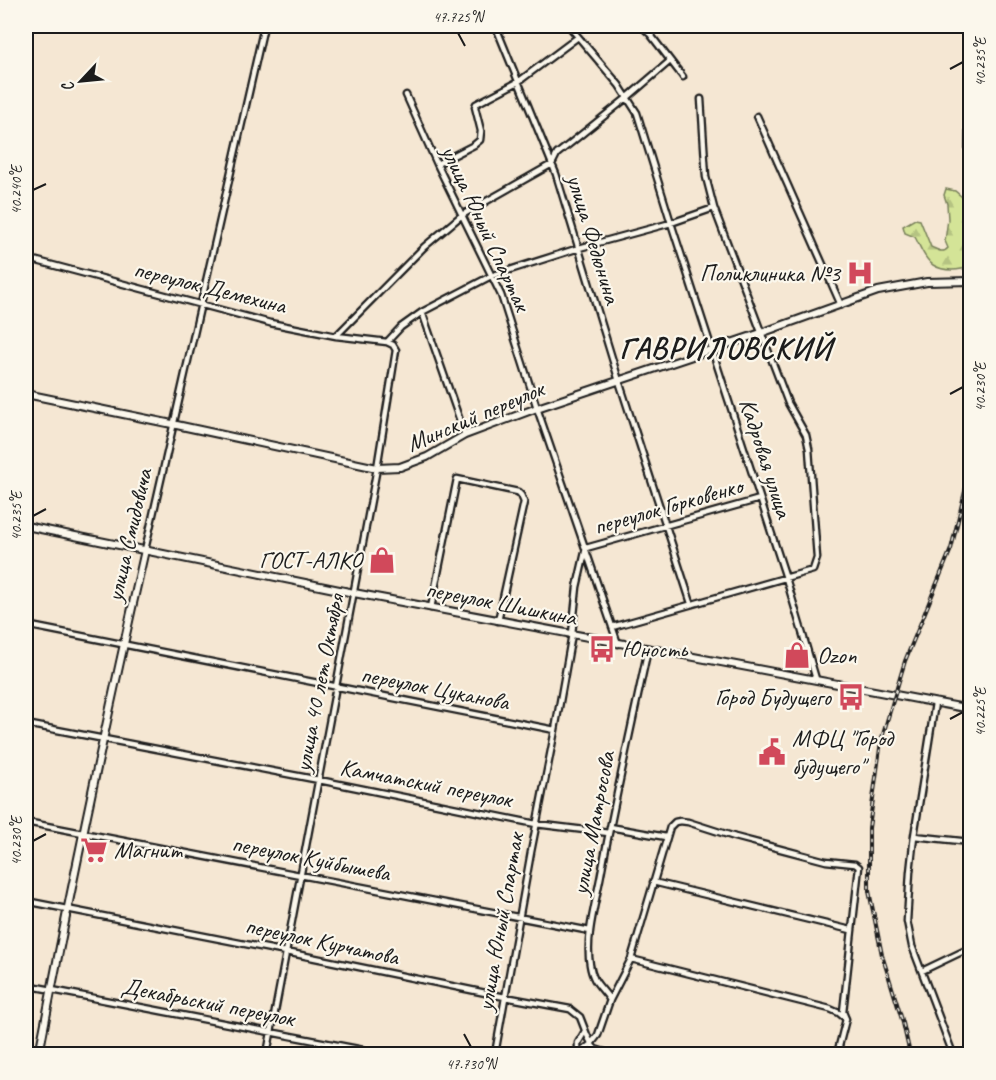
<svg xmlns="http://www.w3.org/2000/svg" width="996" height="1080" viewBox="0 0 996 1080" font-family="Caveat,sans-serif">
<defs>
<pattern id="forest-firs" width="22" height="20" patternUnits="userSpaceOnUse" patternTransform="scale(1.5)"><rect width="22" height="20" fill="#d4e497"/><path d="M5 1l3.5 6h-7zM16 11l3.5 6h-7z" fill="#b5c382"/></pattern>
</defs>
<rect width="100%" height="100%" fill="#f5e7d3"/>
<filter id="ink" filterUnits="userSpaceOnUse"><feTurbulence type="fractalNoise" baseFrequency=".0167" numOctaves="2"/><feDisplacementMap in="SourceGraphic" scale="12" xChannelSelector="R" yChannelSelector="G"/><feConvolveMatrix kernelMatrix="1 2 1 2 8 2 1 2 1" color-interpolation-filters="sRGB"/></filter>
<g filter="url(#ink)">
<path fill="url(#forest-firs)" stroke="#78805a" stroke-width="1.5" d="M946,189L955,191L962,197L970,213V266C960,271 944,272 933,265C924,259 920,246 915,237L905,233L903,226L915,219L920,220L931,247C938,250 943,254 948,248L945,241L948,219L947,204L944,195Z"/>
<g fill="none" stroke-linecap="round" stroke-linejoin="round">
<defs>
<path id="street" d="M498,26V32L556,174L619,381L691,603
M569,26L619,85L637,113L671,223L786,578L816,679
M641,26L650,34L683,77
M406,95L437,164L501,295L537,408L618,644
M757,116L841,305
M437,164L474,145L480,140L481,131L475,107L476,104L518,82L578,37
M26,258L270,323L336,336L387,342
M422,312L465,435
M336,336L424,247L462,215L552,164L557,154L628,97L670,61
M145,550L264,26
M968,563H970
M431,608L457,479L518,492L521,495L524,502L498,621
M26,625L555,730
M612,627L813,570L817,558L809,449L806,435L788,403L714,208L706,177L701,99
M935,703L914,836L910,872L907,921L912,946L953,1054
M26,724L319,780L536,824L609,833
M26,822L590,931
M610,827L666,837
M914,836L970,842
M653,882L851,930
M26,901L286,952L505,997L570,1009L580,1017L587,1035L591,1043
M631,959L830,1009L839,1013L845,1018
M922,971L970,948
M26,985L384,1054
M610,1000C601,986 593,984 590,965C585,937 596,902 601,874C615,799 632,724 648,649
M591,1044L595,1049L611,1054
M267,1054L377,468L396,350L393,345L387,342L401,327L422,312L491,276L579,248L671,223L714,208
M495,1054L531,852L555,730L572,634L577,587L586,548L760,499
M578,1054L591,1044L598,1035L610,1000L631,959L670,827L675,822L680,821L688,822L735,837L826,861L855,864L859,867L843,1012L846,1019L837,1054
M578,1054V1043L585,1031"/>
<path id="secondary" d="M26,394L172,424L377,468L400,467L427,457L465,435L537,408L761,333L878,291L927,282L970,281
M26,526L354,593L970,709
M39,1054C71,886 107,718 145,550"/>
</defs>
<use href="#street" stroke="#1c1c1c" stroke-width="9"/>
<use href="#secondary" stroke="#1c1c1c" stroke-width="10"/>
<use href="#street" stroke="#fbf7ec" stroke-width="4.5"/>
<use href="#secondary" stroke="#fbf7ec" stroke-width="6"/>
<defs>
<path id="rail" d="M969,26L966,149L970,261
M910,1054L903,1023L882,955L869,891V828L881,741L905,661L951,549L970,471"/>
</defs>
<use href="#rail" stroke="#1c1c1c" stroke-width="4"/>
<use href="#rail" stroke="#fbf7ec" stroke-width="1.5" stroke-dasharray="4.5" stroke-linecap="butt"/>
</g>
</g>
<path fill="none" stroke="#1c1c1c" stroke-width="2" d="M458,33L465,46M950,69L963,62M33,190L46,184M950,394L963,387M33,516L46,509M950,719L963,712M33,841L46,834M464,1034L471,1047"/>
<defs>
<symbol id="hospital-bare" viewBox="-9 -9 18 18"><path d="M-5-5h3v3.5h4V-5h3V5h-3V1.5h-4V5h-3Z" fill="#d1495b" stroke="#fbf7ec" stroke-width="2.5" paint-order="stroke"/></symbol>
<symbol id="shop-bare" viewBox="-9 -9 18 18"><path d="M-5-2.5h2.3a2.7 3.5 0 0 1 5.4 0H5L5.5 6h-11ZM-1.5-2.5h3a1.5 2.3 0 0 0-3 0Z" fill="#d1495b" stroke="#fbf7ec" stroke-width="2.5" paint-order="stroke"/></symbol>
<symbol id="bus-bare" viewBox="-9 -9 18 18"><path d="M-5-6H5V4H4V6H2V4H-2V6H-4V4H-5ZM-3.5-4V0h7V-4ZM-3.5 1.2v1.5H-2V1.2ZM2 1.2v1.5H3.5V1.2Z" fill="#d1495b" stroke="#fbf7ec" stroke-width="2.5" paint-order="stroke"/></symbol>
<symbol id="civic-bare" viewBox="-9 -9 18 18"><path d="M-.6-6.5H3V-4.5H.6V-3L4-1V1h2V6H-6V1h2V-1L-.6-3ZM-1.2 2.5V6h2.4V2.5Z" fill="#d1495b" stroke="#fbf7ec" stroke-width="2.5" paint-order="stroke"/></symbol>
<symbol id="supermarket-bare" viewBox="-9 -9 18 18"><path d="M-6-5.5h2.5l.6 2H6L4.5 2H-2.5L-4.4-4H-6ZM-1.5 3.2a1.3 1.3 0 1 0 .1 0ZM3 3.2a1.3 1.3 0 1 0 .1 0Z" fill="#d1495b" stroke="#fbf7ec" stroke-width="2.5" paint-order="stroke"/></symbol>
</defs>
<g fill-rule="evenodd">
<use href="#hospital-bare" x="841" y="254" width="38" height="38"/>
<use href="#shop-bare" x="363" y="541" width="38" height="38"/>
<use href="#bus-bare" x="583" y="630" width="38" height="38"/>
<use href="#shop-bare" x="778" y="636" width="38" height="38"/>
<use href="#bus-bare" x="832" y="678" width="38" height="38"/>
<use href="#civic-bare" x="753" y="733" width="38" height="38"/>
<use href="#supermarket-bare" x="75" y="831" width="38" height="38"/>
</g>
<g text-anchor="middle" stroke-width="4.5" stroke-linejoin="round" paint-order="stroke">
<g font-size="24" fill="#1c1c1c" stroke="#fbf7ec">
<text transform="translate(486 228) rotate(65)" y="8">улица Юный Спартак</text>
<text transform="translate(594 239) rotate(73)" y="8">улица Федюнина</text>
<text transform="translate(210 287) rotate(14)" y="8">переулок Демехина</text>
<text transform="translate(475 416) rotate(-23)" y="8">Минский переулок</text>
<text transform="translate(766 458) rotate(72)" y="8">Кадровая улица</text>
<text transform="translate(668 506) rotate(-16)" y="8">переулок Горковенко</text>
<text transform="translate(129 535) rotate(-77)" y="8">улица Смидовича</text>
<text transform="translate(501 603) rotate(11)" y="8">переулок Шишкина</text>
<text transform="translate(319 683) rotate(-79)" y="8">улица 40 лет Октября</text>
<text transform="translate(435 688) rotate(11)" y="8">переулок Цуканова</text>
<text transform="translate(426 783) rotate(11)" y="8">Камчатский переулок</text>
<text transform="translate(593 823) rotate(-79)" y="8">улица Матросова</text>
<text transform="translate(311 858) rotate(11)" y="8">переулок Куйбышева</text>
<text transform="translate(500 922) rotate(-80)" y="8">улица Юный Спартак</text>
<text transform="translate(322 941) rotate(12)" y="8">переулок Курчатова</text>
<text transform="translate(208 1002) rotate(11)" y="8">Декабрьский переулок</text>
</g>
<g font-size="24" fill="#1c1c1c" stroke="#fbf7ec" text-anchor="start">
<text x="840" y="281" text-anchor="end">Поликлиника №3</text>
<text x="362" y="568" text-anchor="end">ГОСТ-АЛКО</text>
<text x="622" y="657">Юность</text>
<text x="817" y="663">Ozon</text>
<text x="831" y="705" text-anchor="end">Город Будущего</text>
<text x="792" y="746">МФЦ "Город<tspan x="792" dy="28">будущего"</tspan></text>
<text x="114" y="858">Магнит</text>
</g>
<g font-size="30" font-weight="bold" letter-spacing="1.5" fill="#1c1c1c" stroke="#fbf7ec">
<text x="726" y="358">ГАВРИЛОВСКИЙ</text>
</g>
</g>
<rect width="996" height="1080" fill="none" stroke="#fbf7ec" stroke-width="66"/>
<g transform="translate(81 81) rotate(244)" stroke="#fbf7ec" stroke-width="4.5" paint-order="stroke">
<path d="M0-4.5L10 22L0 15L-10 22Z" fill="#1c1c1c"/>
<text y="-9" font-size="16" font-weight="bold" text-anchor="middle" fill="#1c1c1c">С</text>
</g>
<rect x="33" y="33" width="930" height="1014" fill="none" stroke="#1c1c1c" stroke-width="2"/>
<g font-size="15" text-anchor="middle" fill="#1c1c1c">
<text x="458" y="22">47.725°N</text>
<text transform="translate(980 62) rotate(-90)" y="5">40.235°E</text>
<text transform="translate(16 190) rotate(-90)" y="5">40.240°E</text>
<text transform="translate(980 387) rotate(-90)" y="5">40.230°E</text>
<text transform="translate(16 516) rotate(-90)" y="5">40.235°E</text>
<text transform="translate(980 712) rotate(-90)" y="5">40.225°E</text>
<text transform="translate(16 841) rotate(-90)" y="5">40.230°E</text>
<text x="471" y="1069">47.730°N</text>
</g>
</svg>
